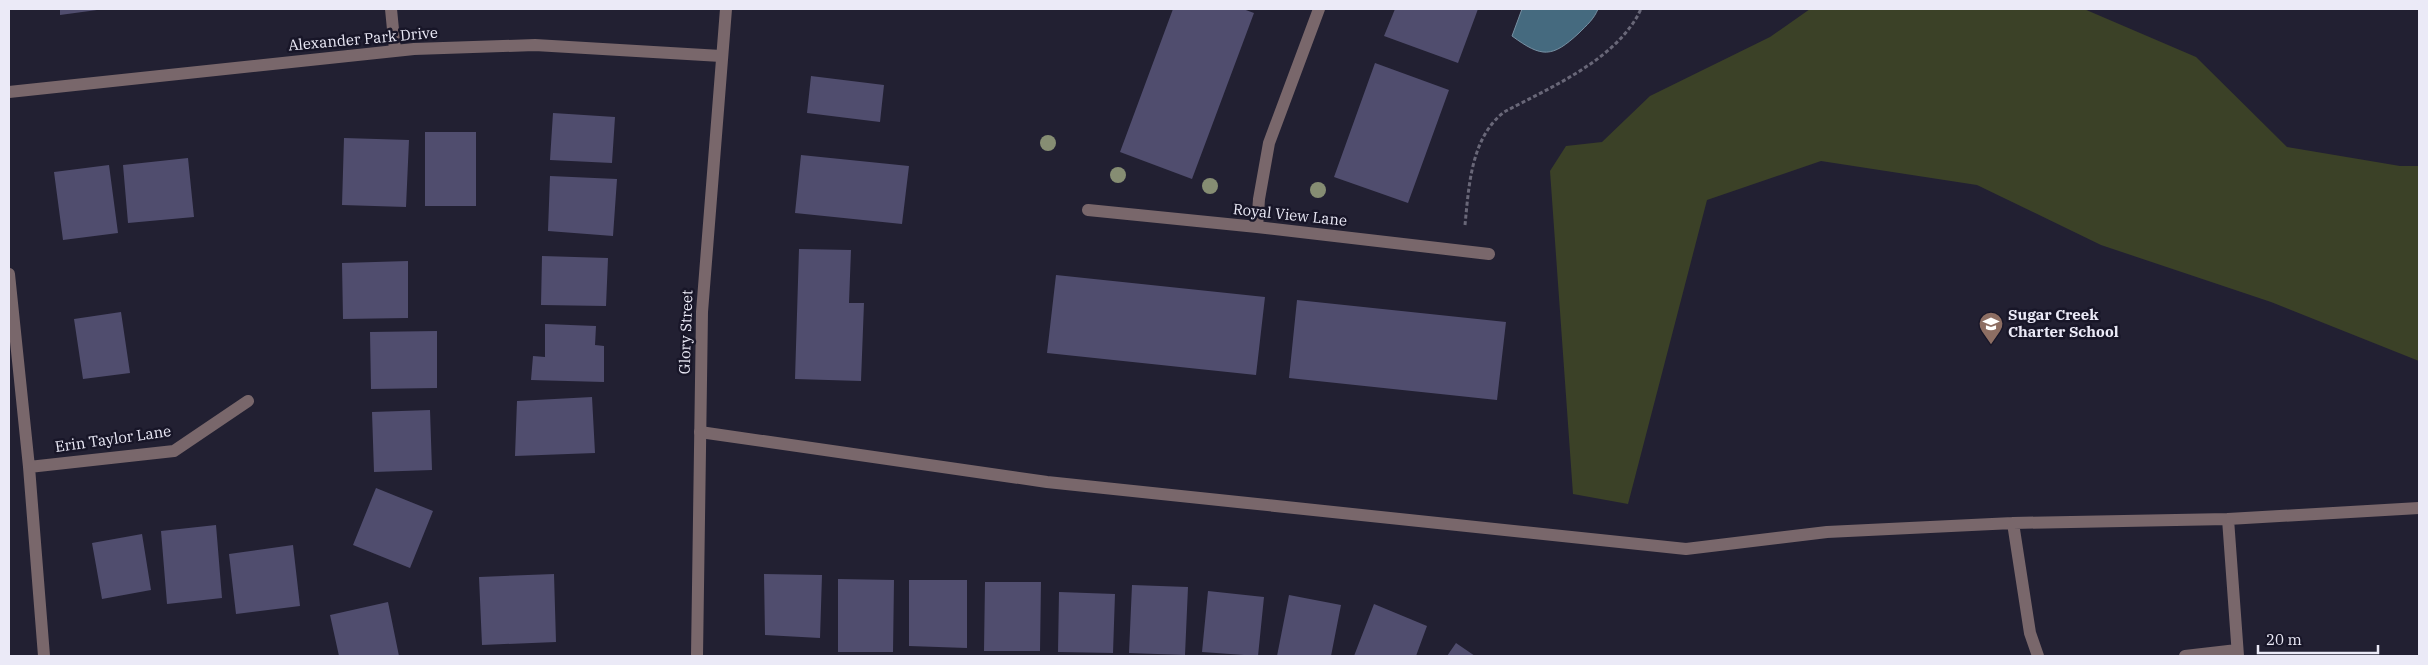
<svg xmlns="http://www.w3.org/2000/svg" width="2428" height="665" viewBox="0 0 2428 665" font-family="'IBM Plex Serif',serif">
<rect width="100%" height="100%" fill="#222032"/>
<path fill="#3b4127" d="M1810,9H2084L2196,57L2287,147L2400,166H2419V361L2271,302L2101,245L1977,185L1821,161L1707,200L1628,504L1573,494L1550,171L1566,146L1602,142L1650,96L1770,37Z"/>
<path fill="#456a7f" stroke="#7790a3" d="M1522,9H1598C1594,19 1587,25 1579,33C1552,58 1542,58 1512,36Z"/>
<path fill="#504d6e" d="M60,9H97V10L60,15Z
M1173,9H1243L1254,13L1192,179L1120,152Z
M1395,9H1478L1458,63L1384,36Z
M1375,63L1449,90L1408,203L1334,177Z
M811,76L884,85L880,122L807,113Z
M553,113L615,117L612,163L550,160Z
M425,132H476V206H425Z
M344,138L409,140L406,207L342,205Z
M801,155L909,166L902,224L795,213Z
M188,158L194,217L128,223L123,165Z
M109,165L118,233L63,240L54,172Z
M550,176L617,179L613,236L548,231Z
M799,249L851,250L849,303H864L861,381L795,379Z
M542,256L608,258L606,306L541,305Z
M408,261V318L343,319L342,263Z
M1056,275L1265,297L1256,375L1047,353Z
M1297,300L1506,322L1497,400L1289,378Z
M121,312L130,373L83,379L74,319Z
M545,324L596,326L595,345L604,346V382L531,380L533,356L545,357Z
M437,331V388L371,389L370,332Z
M592,397L595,453L515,456L517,401Z
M430,410L432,470L374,472L372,412Z
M376,488L433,511L410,568L353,545Z
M216,525L222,598L167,604L161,531Z
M142,534L151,590L102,599L92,543Z
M293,545L300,606L236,614L229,554Z
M554,574L556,642L482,645L479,577Z
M764,574L822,575L820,638L765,635Z
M838,579L894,580L893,652H838Z
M909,580H967V648L909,646Z
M985,582H1041L1040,651H984Z
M1132,585L1188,587L1185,655L1129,653Z
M1208,591L1264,597L1258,656L1202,652Z
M1059,592L1115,594L1113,653L1058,652Z
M1289,595L1341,605L1331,656H1277Z
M388,602L399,656H339L330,615Z
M1374,604L1427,626L1416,656H1354Z
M1456,643L1475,656H1447Z"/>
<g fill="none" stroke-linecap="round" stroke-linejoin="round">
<path stroke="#696778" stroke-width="3" stroke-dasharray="4 2.5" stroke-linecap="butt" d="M1465,225C1469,185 1471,138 1504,112C1551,87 1618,59 1641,9"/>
<path stroke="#79676b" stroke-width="12" d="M700,432L1047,482L1686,549L1827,532L2013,523L2228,519L2419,508
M2228,519L2238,656
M2013,523L2030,633L2038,656
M2185,656L2237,650"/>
<path stroke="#79676b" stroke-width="12" d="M391,9L395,50
M9,92L414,49L535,45L721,56
M1088,210L1257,227L1489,254
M1257,227L1259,199L1269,143L1319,9
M9,274L29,467L44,656
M29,467L174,451L248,401
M697,656L702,312L726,9"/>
</g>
<g fill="#868d73">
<circle cx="1048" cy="143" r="8"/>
<circle cx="1118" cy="175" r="8"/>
<circle cx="1210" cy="186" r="8"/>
<circle cx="1318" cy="190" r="8"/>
</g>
<defs>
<symbol id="school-pin" viewBox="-11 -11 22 30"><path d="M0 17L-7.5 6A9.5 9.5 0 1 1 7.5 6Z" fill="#8d6e63" stroke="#181628"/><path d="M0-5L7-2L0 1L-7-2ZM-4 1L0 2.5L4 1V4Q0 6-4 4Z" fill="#fff"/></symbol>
</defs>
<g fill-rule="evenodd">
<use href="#school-pin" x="1977" y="310" width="28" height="38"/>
</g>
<g text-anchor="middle" stroke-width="5" stroke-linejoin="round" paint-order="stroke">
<g font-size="15" fill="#ebeaf7" stroke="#181628">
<text transform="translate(363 39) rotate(-5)" y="5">Alexander Park Drive</text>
<text transform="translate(1290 215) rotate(6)" y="5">Royal View Lane</text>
<text transform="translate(686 332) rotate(-88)" y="5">Glory Street</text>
<text transform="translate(113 439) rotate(-8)" y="5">Erin Taylor Lane</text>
</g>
<g font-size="15" font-weight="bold" fill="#ebeaf7" stroke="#181628" text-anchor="start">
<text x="2008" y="320">Sugar Creek<tspan x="2008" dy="17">Charter School</tspan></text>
</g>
</g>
<rect width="2428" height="665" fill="none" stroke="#ebeaf7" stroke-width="20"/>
<path d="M2258 645v8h120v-8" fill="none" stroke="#ebeaf7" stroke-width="2.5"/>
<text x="2266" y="645" font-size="15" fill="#ebeaf7" stroke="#181628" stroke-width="4" paint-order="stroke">20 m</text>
</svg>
